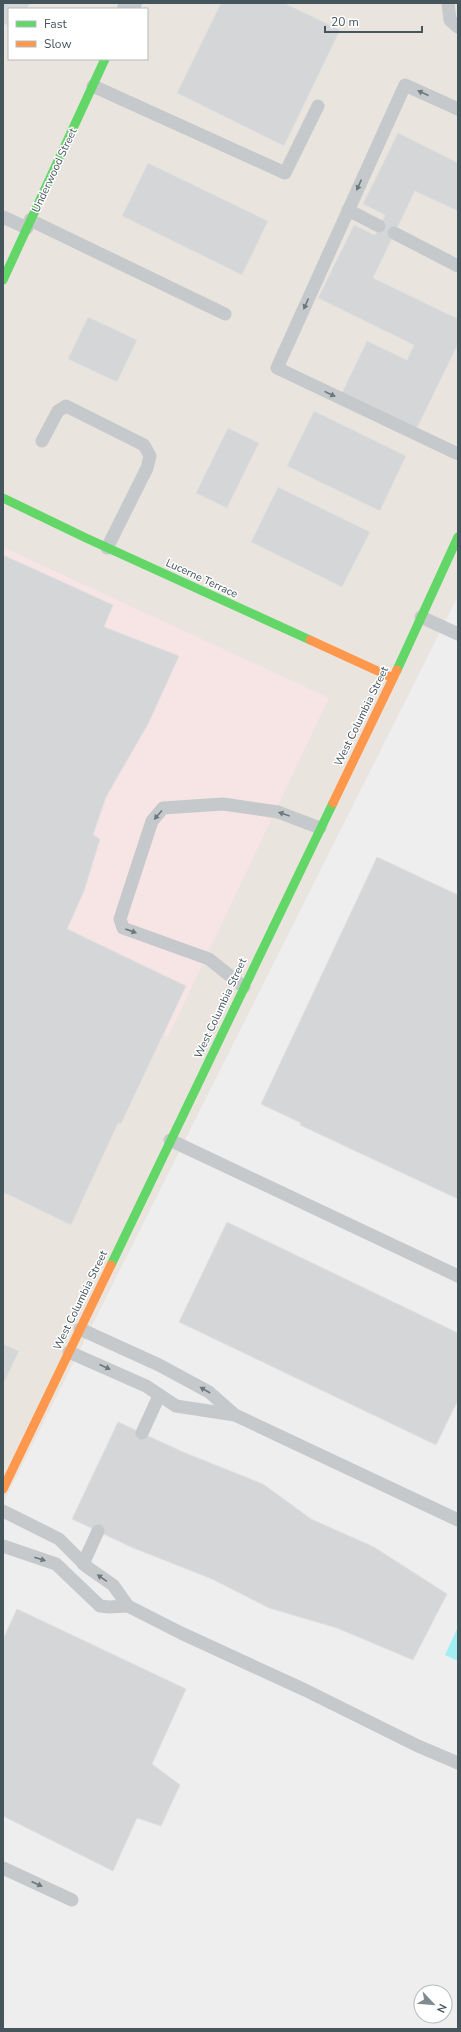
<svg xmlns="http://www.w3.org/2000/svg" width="461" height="2032" viewBox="0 0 461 2032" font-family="'Nunito Sans',sans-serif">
<rect width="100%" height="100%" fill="#efeeee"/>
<path fill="#e9e4dd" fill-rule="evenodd" d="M3,3H458V596L3,1503ZM9,9H147V59H9Z"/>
<path fill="#f7e4e5" d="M3,547L329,698L168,1037L3,957Z"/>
<path fill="#a1eff2" d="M458,1627V1661L445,1655Z"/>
<path fill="#d5d6d7" stroke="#e0e0e1" d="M3,3H30L27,9H9V26L3,23Z
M221,3H284L340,30L284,146L177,93Z
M398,133L458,163V211L415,191L373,278L458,319V344L414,434L340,397L367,341L407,360L414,345L318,298L354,225L375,235L385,215L363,204Z
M148,163L268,221L242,275L122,216Z
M88,317L137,340L117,382L68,359Z
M314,411L406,456L380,511L287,466Z
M228,428L259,443L227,508L196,493Z
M278,487L370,532L342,587L251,542Z
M3,555L113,605L104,627L179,656L148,724L106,797L93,835L100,839L84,891L67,929L186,986L121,1124L118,1123L71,1225L3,1192Z
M377,857L458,895V1199L300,1125L301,1123L261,1104Z
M227,1222L458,1333V1400L436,1445L179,1322Z
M3,1344L19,1351L3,1384Z
M118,1422L183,1452L263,1484L311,1519L374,1547L447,1594L413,1660L337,1628L269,1608L212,1579L131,1547L72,1519Z
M17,1609L186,1689L152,1764L180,1785L161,1826L137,1818L113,1871L3,1816V1639Z"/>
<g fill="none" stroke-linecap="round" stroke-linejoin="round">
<path stroke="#c5c9cb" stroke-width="13" d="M448,3L450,20L458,27
M93,86L285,173L318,106
M458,109L405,85L277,368L458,454
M348,210L379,226
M3,217L27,228
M30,220L225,314
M394,233L458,266
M42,441L58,411L66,406L144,445L150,456L147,468L107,548
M421,617L458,634
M244,987L209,959L123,928L120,919L152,821L163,808L223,804L278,812L320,828
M170,1140L458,1276
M80,1329L159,1365L209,1392L235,1415L458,1520
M69,1352L146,1386L176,1406L235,1415
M142,1433L159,1396
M3,1511L59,1539L87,1567L113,1585L128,1606L181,1633L305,1690L418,1746L458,1763
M3,1546L56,1564L100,1606L109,1607L128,1606
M83,1564L98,1531
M3,1868L72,1900"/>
<path stroke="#c5c9cb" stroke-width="22" d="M128,9L131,3"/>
<path stroke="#63d668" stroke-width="9" d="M3,280L105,59
M3,498L86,538L310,640
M397,670L458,537
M111,1265L333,803"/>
<path stroke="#ff974d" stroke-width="9" d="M310,640L393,678
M333,803L397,670
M3,1489L111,1265"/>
</g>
<defs><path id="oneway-solid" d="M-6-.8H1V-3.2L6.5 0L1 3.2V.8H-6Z"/></defs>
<g fill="#6b787d">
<use href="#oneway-solid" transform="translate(423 93) rotate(-156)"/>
<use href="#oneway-solid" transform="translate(359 185) rotate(114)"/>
<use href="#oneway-solid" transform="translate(306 304) rotate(114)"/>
<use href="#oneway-solid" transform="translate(330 394) rotate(26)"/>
<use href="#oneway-solid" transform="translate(284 814) rotate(-161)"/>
<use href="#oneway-solid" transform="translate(158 815) rotate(131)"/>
<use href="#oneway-solid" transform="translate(131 931) rotate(20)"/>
<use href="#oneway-solid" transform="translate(105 1367) rotate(24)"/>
<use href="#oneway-solid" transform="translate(205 1390) rotate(-150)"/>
<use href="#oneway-solid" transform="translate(40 1559) rotate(18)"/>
<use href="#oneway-solid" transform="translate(102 1578) rotate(-145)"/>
<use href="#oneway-solid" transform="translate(37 1884) rotate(25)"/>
</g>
<g text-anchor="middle" stroke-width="3" stroke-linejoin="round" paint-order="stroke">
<g font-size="11" fill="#44555c" stroke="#fff">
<text transform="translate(54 170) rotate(-65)" y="4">Underwood Street</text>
<text transform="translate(202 578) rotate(25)" y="4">Lucerne Terrace</text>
<text transform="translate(361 716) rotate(-64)" y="4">West Columbia Street</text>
<text transform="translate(220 1008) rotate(-65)" y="4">West Columbia Street</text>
<text transform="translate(80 1300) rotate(-64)" y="4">West Columbia Street</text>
</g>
</g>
<rect width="461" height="2032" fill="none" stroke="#44555c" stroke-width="8"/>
<rect x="8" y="8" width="140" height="52" fill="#ffffff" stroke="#b4bbbe"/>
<rect x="16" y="21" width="20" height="6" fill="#63d668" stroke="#b4bbbe"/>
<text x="44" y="28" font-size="12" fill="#44555c">Fast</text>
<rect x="16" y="41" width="20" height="6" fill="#ff974d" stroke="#b4bbbe"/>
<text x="44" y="48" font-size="12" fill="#44555c">Slow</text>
<g transform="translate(433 2004) rotate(116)"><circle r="19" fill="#ffffff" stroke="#b4bbbe"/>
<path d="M0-3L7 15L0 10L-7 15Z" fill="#808b8f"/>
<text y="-6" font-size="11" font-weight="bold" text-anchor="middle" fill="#44555c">N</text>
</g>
<path d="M325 26v6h97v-6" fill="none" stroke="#44555c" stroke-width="2"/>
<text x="331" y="26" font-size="12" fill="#44555c" stroke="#ffffff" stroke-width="3" paint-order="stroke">20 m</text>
</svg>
